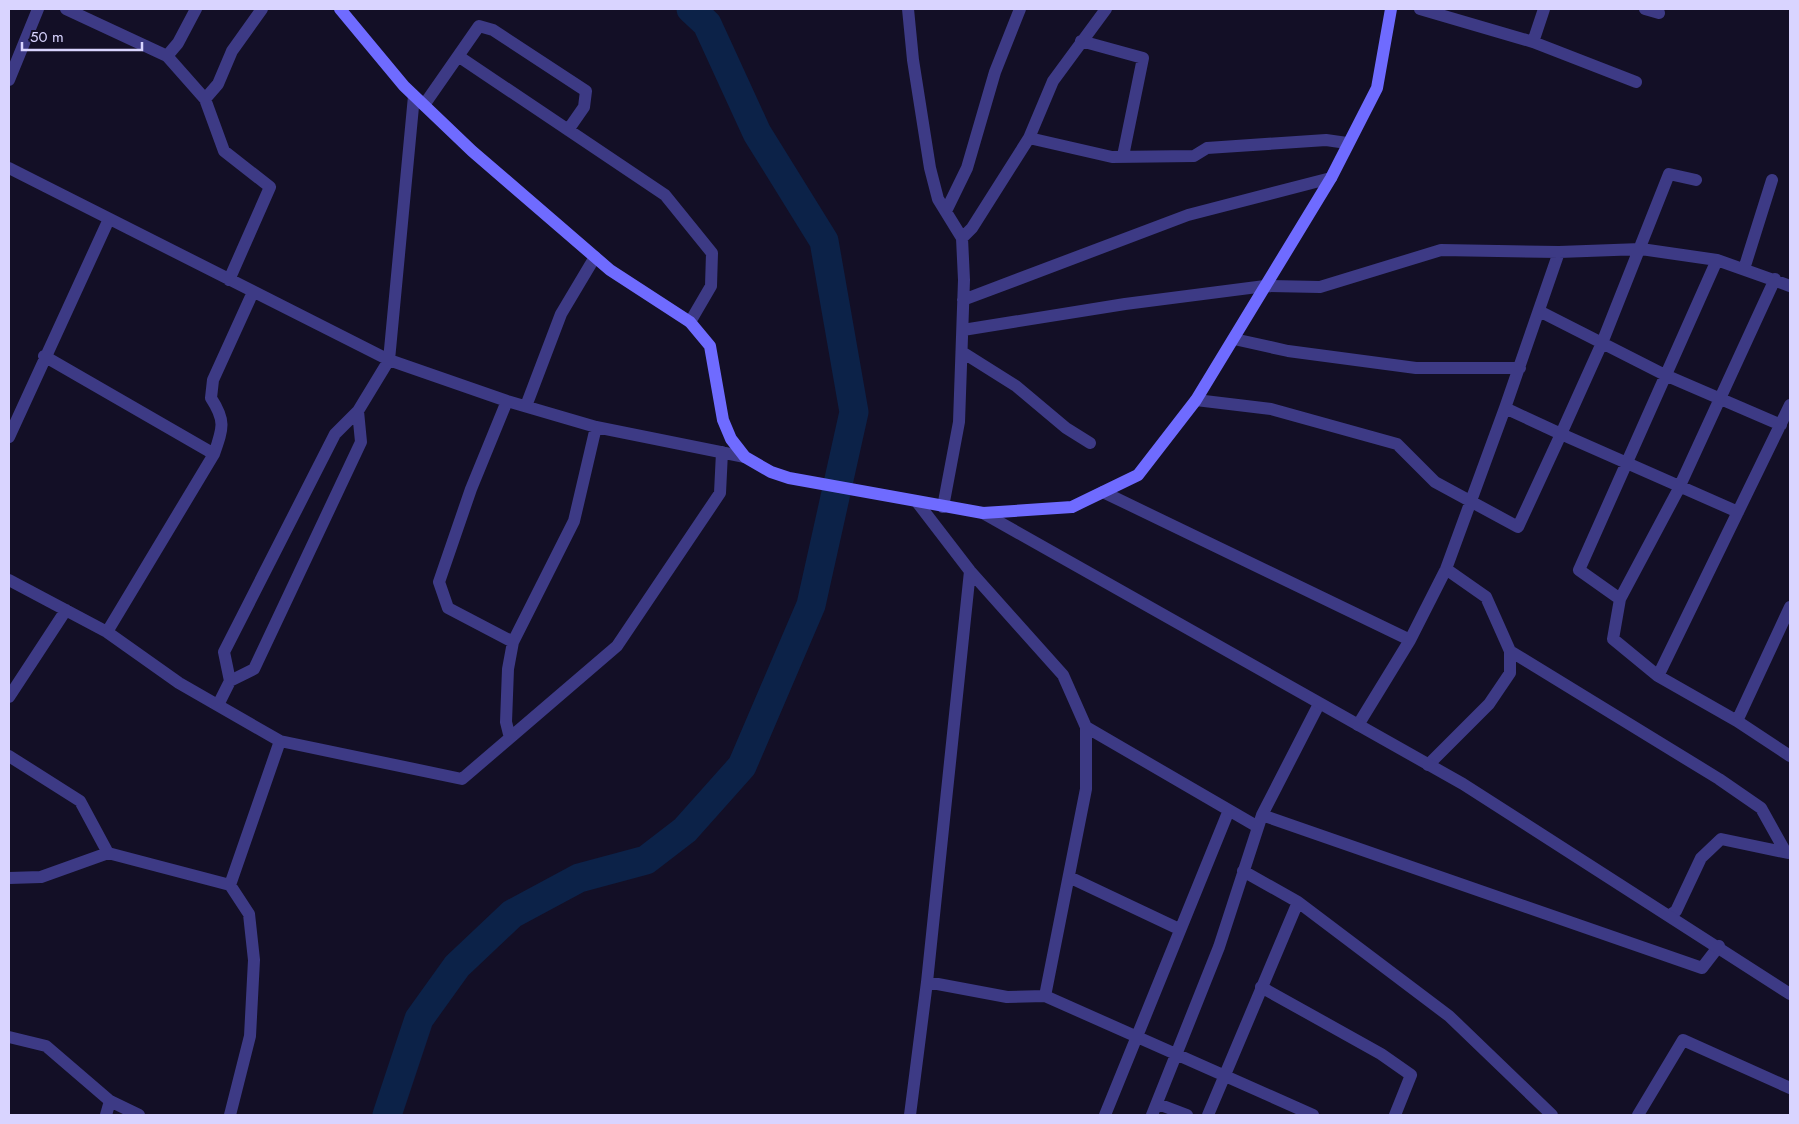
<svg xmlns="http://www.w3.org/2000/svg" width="1799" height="1124" viewBox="0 0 1799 1124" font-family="Jost,sans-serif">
<rect width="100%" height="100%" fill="#130f26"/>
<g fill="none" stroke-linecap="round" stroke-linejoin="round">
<path stroke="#0c2248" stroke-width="29" d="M387,1115L419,1019L457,966L512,914L579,878L646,860L685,830L742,766L811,605L854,412L824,241L757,133L707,24L691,9"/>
<path stroke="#3d3a85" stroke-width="12" d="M66,9L167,56L205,99L224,151L270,187L229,280
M908,9L913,60L930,168L938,199L962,238L964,280L959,422L943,507
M1420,9L1533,42L1636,82
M1645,9L1659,13
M1081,41L1143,58L1123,156
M1533,42L1544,9
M167,56L178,43L196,9
M458,56L665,195L712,253L711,286L690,322
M205,99L218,84L232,51L262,9
M424,105L479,26L493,30L586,91L584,107L568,130
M1029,138L1112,157L1194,156L1207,148L1326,140L1347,143
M9,168L389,360L507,401L596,427L745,457
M1696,180L1669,174L1602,343L1561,434L1738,512
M946,211L967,168L995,72L1020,9
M962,238L972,228L1029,138L1053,81L1106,9
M1559,252L1641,249L1717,260L1790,286
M1744,269L1772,180
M1775,279L1677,492L1620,599L1613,639L1658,676L1737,721L1790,756
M963,300L1188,215L1331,178
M1539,311L1665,375L1781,425
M963,330L1125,304L1265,286L1320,287L1441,250L1559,252L1505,408L1446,569L1410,640L1358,725
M1234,339L1288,351L1416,368H1520
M962,352L1016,386L1066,428L1090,443
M44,356L214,454L107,632
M1196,400L1271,409L1397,444L1435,482L1518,527L1561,434L1505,408
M507,401L471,489L439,582L448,608L513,642
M526,406L561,314L595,257
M9,437L109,219
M214,454C223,428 226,421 211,398L213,380L253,292
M1103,492L1410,640
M917,502L970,571L1063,675L1086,727V789L1045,996
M9,580L107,632L179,683L280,741L462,779L617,646L720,493L722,452
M1620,599L1579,570L1717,260
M1510,651L1719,779L1761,808L1785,851
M1658,676L1790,405
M230,681L224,652L335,434L358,411L389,360L414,96
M9,697L66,610
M1319,704L1262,815L1702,968L1719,946
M218,705L230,681L254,669L361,442L358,411
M1737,721L1790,607
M1086,727L1258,827
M510,738L506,722L508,669L513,642L574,521L596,427
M9,756L80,801L108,853L230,885
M1428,765L1489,704L1510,673V651L1486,597L1446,569
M1243,871L1298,902L1449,1016L1552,1115
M1069,877L1179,929
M9,878L41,877L108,853
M1670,915L1676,911L1701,858L1721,839L1788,853
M927,982L1007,997L1045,996L1313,1115
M1261,987L1381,1054L1411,1075L1395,1115
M9,1037L46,1046L110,1101L106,1115
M110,1101L139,1115
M1158,1104L1187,1115
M230,1115L250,1036L254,960L249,914L230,885L280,741
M910,1115L927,982L970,571
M1105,1115L1229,810
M1152,1115L1219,947L1262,815
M1208,1115L1298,902
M1638,1115L1683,1040L1790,1088"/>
<path stroke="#3d3a85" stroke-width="12" d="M9,80L38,9
M983,513L1463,784L1790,994"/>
<path stroke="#6f6bff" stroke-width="12" d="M340,9L404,86L472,151L610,270L690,322L710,346L723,420L731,439L745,457L771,472L789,478L983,513L1072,507L1138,475L1196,400L1331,178L1377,88L1391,9"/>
</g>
<rect width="1799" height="1124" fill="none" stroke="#d9d4ff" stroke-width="20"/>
<path d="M22 42v8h120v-8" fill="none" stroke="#d9d4ff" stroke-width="2.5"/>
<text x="30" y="42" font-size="15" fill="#d9d4ff" stroke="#130f26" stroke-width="4" paint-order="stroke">50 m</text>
</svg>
